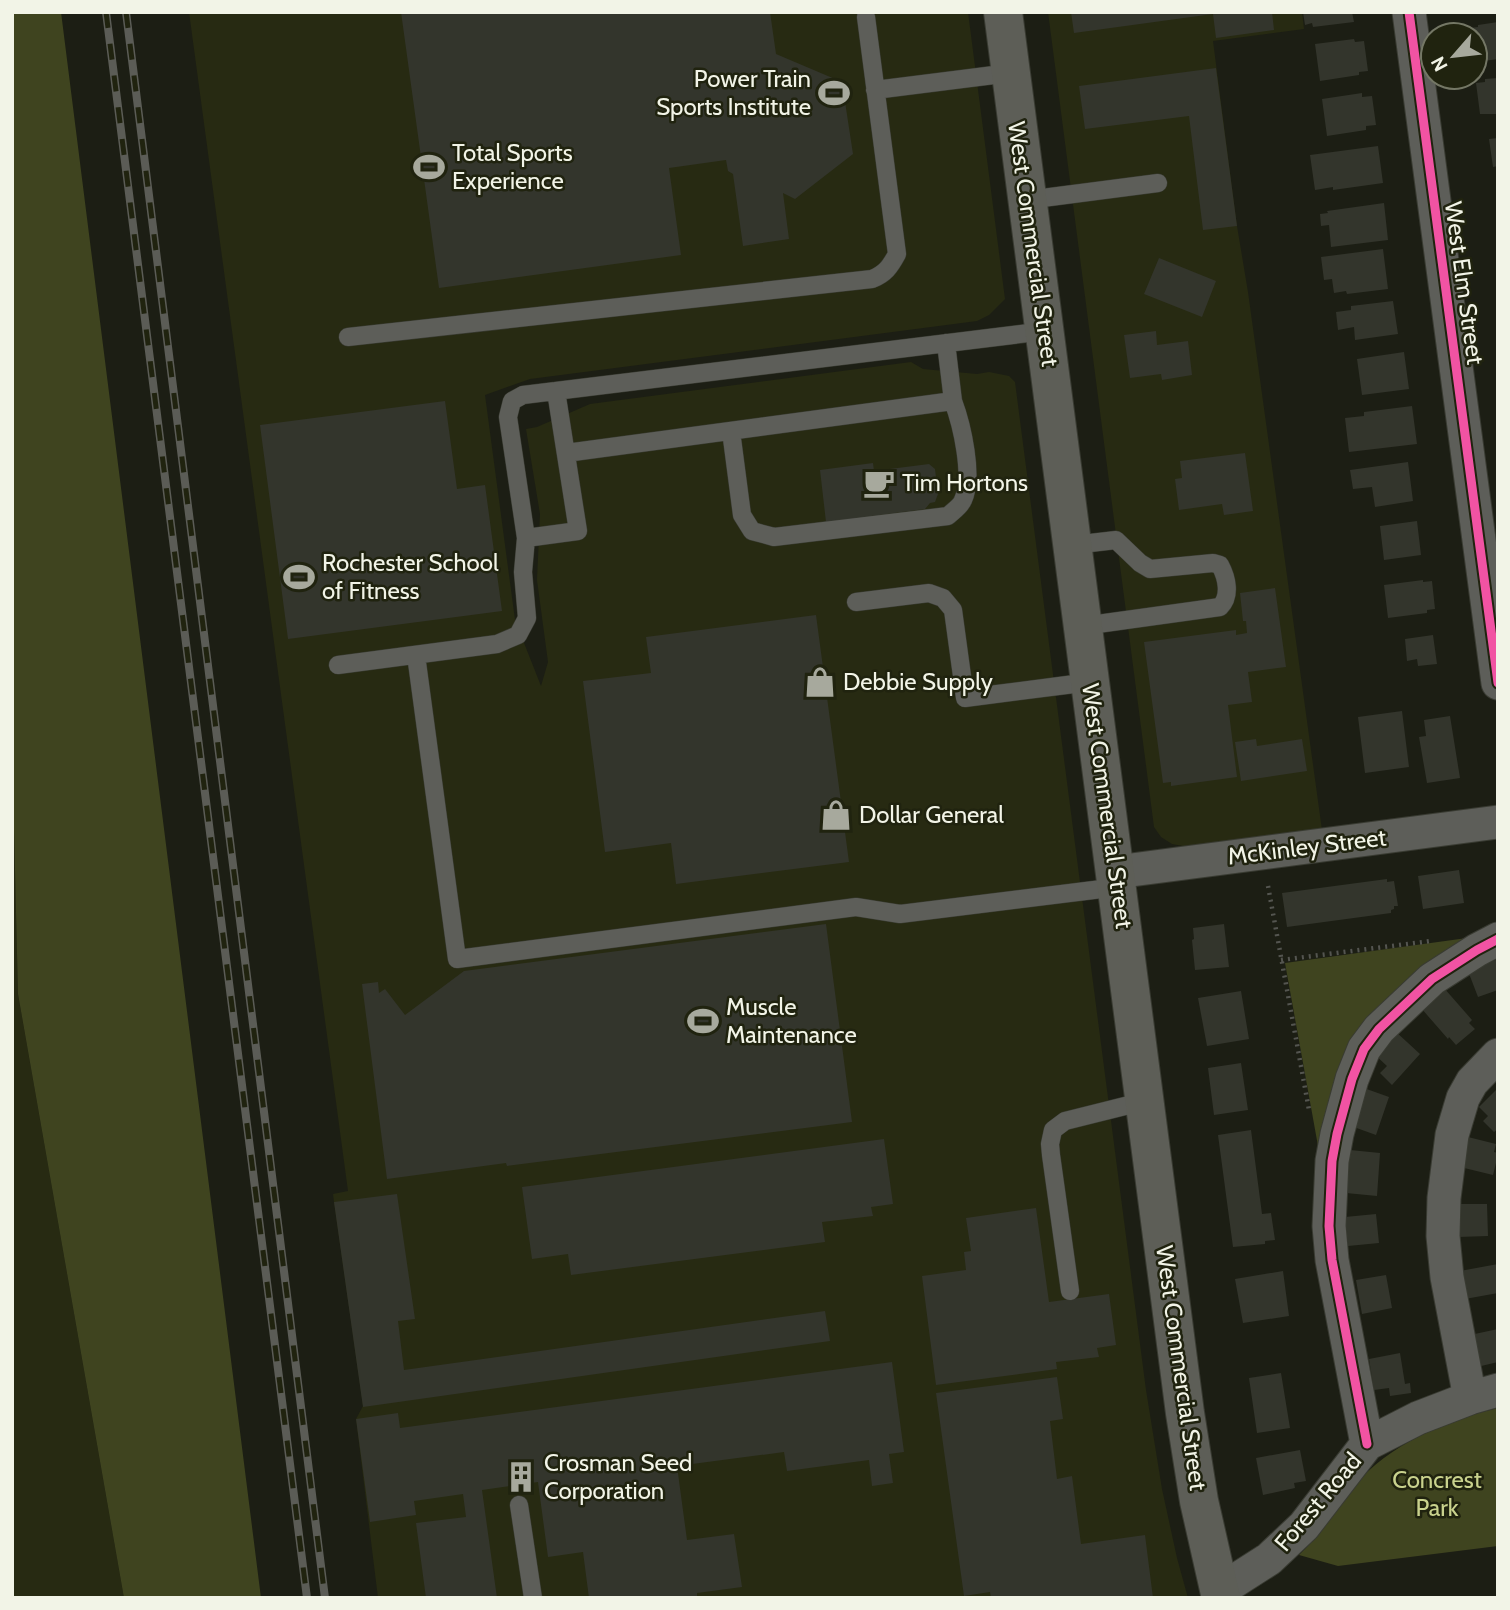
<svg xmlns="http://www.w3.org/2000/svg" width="1510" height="1610" viewBox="0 0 1510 1610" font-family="Cabin,sans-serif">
<rect width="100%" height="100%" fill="#1c1e14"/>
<path fill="#272a12" d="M189,12H968L1005,299L989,315L977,321L530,379L485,395L515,620L541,686L548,662L537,580L540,514L526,429L537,427L590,404L911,362L923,369L977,374L989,372L1009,376L1015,382L1146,1390L1162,1489L1177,1558L1188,1598H378L356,1419L363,1406L334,1202L333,1194L348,1191Z
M1048,12H1302L1304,29L1213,41L1237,226L1248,292L1322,830L1183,846L1172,844L1161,837L1154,827Z
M12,747L18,994L124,1598H12Z"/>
<path fill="#3f441f" d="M12,12H61L261,1598H124L18,994L12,747Z
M1467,938L1427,970L1318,1146L1285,963Z
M1498,1408V1546L1338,1566L1299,1555L1307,1547C1323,1527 1337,1506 1353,1487C1390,1444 1444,1421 1498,1408Z"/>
<path fill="#33352c" d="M401,12H770L776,54L842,82L853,154L795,199L783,193L789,239L743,246L733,174L728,171L726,160L669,168L681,255L439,288Z
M1071,12H1272L1274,30L1216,38L1213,14L1074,33Z
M1303,12H1352L1354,22L1313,27L1312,23L1305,25Z
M1498,22V59L1484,61L1483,59L1475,60V35H1470L1469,28L1478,27V25Z
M1354,39L1355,42L1364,41L1368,71L1359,72V75L1320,81L1315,44Z
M1216,68L1237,226L1203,230L1189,116L1085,129L1079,86Z
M1498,78V114H1480L1476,83L1485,82V79Z
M1362,93V97L1372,96L1376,125L1366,126V130L1327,136L1322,99Z
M1498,138V166L1493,167L1489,139Z
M1378,146L1383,183L1333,190V187L1315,190L1310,155Z
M1384,203L1388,240L1331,247L1329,225L1321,226L1320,214L1328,213L1327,211Z
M1383,249L1388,289L1347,294L1346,291L1334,293L1332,279L1324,280L1321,257Z
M1159,258L1216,281L1202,317L1144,294Z
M1393,301L1398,334L1355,340L1354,327L1338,330L1336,312L1351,310V306Z
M1156,331L1157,345L1188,341L1192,375L1162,380L1161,374L1130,378L1124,335Z
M1404,352L1409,389L1362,395L1357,359Z
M445,401L457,489L485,485L502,611L288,639L260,425Z
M1412,406L1417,444L1349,452L1345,418L1364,416V412Z
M1245,453L1253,511L1224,515L1222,504L1179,510L1175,479L1182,478L1180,461Z
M1408,462L1413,501L1375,507L1372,487L1353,489L1350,470Z
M873,463L874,471L929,464L935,469L938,494L935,502L930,503L925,509L826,522L820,470Z
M1417,521L1421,555L1384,560L1380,526Z
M1423,580V582L1432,581L1435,609L1427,610V613L1388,618L1384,585Z
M1275,588L1286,667L1248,672L1252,702L1228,705L1237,777L1171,786V782L1163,783L1144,642L1236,630V635L1247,633L1246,621H1243L1240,593Z
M816,615L849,862L676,884L671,843L605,852L583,681L651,673L646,637Z
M1433,635L1437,664L1418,666L1417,659L1407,661L1405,639Z
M1402,711L1409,767L1365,773L1358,717Z
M1450,716L1460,778L1427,783L1419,737L1426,736L1424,720Z
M1256,739L1257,746L1302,739L1307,771L1241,781L1235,742Z
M1459,870L1464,903L1423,909L1418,876Z
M1387,879V882L1394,881L1398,906H1394V909L1391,910V913L1287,927L1282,893Z
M826,924L852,1122L507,1166L506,1163L387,1179L362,984L378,982L379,993L385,989L405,1015L464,971Z
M1224,924L1229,967L1195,970L1192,940L1194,939L1193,928Z
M1498,959V990L1478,997L1468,971Z
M1444,988L1472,1020L1469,1023L1475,1029L1456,1045L1449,1037L1448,1039L1421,1008Z
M1241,991L1249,1039L1207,1046L1198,998Z
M1395,1031L1420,1054L1392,1085L1380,1073L1387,1066L1374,1054Z
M1241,1063L1248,1110L1214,1115L1208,1068Z
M1361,1087L1389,1097L1376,1135L1351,1126Z
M1498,1088V1129L1494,1132L1483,1121L1488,1116L1479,1107Z
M1251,1130L1262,1214L1271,1213L1275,1240L1265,1241V1244L1233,1247L1218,1135Z
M1464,1136L1496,1144L1494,1152L1498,1153V1155L1493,1175L1456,1166Z
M884,1139L893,1204L871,1207L873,1216L822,1222L825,1242L571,1275L568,1254L532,1259L522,1187Z
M1350,1150L1380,1153L1377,1196L1346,1193Z
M397,1194L415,1319L398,1321L404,1370L825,1311L830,1341L363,1407L334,1202Z
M1458,1204H1487L1488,1236L1458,1237Z
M1036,1208L1049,1302L1109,1294L1116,1345L1097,1348L1099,1357L1056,1362L1057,1369L936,1385L922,1276L966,1270L964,1252L971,1251L966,1218Z
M1376,1214L1379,1243L1348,1246L1345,1217Z
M1498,1264V1293L1465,1299L1460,1271Z
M1283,1271L1289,1316L1243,1323L1235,1279Z
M1386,1275L1392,1308L1362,1314L1356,1280Z
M1498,1329V1362L1477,1367L1470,1335Z
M1400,1353L1405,1384L1410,1383L1411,1393L1390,1396L1389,1388L1374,1390L1369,1359Z
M892,1362L904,1452L889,1454L893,1483L872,1486L869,1460L787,1471L784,1452L677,1466L687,1540L734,1534L742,1587L697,1593V1598H589L583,1552L548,1557L538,1482L482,1490L497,1598H426L416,1523L466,1517L463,1494L414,1501L416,1515L370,1522L356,1419L398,1413L400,1428Z
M1281,1373L1290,1428L1257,1433L1249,1378Z
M1057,1377L1063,1419L1050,1421L1057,1479L1072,1476L1081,1544L1145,1535L1153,1598H991L990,1592L964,1596L936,1393Z
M1300,1450L1306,1481L1294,1483L1295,1488L1263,1495L1256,1458Z"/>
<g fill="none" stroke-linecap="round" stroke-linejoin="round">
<defs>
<path id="lane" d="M875,90L1010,73
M1027,200L1158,183
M348,337L872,279C885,274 890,267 897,254L866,17
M731,431L742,515L752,531L774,537L948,516C953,511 961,506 963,500C974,477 962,425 953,401
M566,453L953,401L946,343
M526,538L578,531L556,391
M1073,545L1116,540L1140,563L1150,569L1213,563L1220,565C1227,578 1231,596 1220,607L1083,626
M856,602L929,593L943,598L953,610L965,698L1090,682
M416,655L457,959L856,907L900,914L1118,887
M338,665L497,644L518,635L527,618L523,572L526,538L508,417L512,401L523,395L1045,331
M1070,1291L1051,1155L1050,1144L1053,1130L1065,1121L1145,1101
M519,1505L533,1598"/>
<path id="street" d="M1409,12L1498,683
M1116,872L1498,822
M1470,1398L1447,1277L1443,1236L1444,1198L1452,1135L1463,1098L1472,1082L1498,1055
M1367,1444L1332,1260L1329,1226L1332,1161L1337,1134L1352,1079L1364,1049L1379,1029L1432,979L1477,950L1498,939
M1219,1591L1269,1559L1304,1526L1367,1444L1418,1418L1470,1398L1498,1390"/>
<path id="primary" d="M1003,12L1185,1413L1199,1501L1221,1598"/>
</defs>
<use href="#lane" stroke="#393b32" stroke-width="19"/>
<use href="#street" stroke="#393b32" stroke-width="35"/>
<use href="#primary" stroke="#393b32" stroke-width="40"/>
<path stroke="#545550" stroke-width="4.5" stroke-dasharray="2 5" stroke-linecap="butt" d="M1268,886L1309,1110
M1281,960L1431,941"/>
<use href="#lane" stroke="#5d5e59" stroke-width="18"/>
<use href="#street" stroke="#5d5e59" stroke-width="33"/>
<use href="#primary" stroke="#5d5e57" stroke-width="38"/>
<defs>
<path id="rail" d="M106,12L307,1598
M126,12L325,1598"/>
</defs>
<use href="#rail" stroke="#5b5c56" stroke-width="8"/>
<use href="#rail" stroke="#20230f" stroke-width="5" stroke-dasharray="16" stroke-linecap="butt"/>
<defs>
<path id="cycleway" d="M1409,12L1498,683
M1367,1444L1332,1260L1329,1226L1332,1161L1337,1134L1352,1079L1364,1049L1379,1029L1432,979L1477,950L1498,939"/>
</defs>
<use href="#cycleway" stroke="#20230f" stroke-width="13"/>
<use href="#cycleway" stroke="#f153a3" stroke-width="9"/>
</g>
<defs>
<symbol id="stadium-bare" viewBox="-9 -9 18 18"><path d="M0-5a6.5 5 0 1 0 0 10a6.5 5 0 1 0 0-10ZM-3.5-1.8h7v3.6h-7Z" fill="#a7a99d" stroke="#20230f" stroke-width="2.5" paint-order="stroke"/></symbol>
<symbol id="cafe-bare" viewBox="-9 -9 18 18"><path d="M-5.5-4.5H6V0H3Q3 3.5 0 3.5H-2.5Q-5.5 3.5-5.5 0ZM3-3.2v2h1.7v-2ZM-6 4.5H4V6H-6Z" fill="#a7a99d" stroke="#20230f" stroke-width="2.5" paint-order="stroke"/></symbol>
<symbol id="shop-bare" viewBox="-9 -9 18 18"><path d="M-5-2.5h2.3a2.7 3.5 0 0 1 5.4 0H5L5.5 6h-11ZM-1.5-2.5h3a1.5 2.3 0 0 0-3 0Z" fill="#a7a99d" stroke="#20230f" stroke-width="2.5" paint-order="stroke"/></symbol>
<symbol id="building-bare" viewBox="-9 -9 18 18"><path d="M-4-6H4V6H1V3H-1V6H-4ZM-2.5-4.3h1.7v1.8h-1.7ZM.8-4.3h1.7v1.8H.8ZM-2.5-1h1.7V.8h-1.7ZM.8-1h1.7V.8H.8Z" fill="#a7a99d" stroke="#20230f" stroke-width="2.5" paint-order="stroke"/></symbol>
</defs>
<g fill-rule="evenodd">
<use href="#stadium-bare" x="812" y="71" width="44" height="44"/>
<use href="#stadium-bare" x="407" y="145" width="44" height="44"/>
<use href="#cafe-bare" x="857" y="461" width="44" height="44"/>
<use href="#stadium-bare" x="277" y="555" width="44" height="44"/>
<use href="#shop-bare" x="798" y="660" width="44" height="44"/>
<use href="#shop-bare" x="814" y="793" width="44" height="44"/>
<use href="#stadium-bare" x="681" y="999" width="44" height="44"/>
<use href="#building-bare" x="499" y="1455" width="44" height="44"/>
</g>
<g text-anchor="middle" stroke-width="5" stroke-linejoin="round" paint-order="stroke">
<g font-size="24" fill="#f2f4e7" stroke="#20230f" text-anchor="start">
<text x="811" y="87" text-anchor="end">Power Train<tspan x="811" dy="28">Sports Institute</tspan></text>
<text x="452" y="161">Total Sports<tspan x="452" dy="28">Experience</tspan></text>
<text x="902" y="491">Tim Hortons</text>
<text x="322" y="571">Rochester School<tspan x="322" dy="28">of Fitness</tspan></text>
<text x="843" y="690">Debbie Supply</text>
<text x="859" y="823">Dollar General</text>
<text x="726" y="1015">Muscle<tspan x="726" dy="28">Maintenance</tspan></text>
<text x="544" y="1471">Crosman Seed<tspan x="544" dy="28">Corporation</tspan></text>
</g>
<g font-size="24" fill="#f2f4e7" stroke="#20230f">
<text transform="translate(1033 244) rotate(82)" y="8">West Commercial Street</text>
<text transform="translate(1464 283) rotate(82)" y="8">West Elm Street</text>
<text transform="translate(1107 806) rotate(82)" y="8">West Commercial Street</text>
<text transform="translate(1307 847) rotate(-7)" y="8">McKinley Street</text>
<text transform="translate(1181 1368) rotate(82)" y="8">West Commercial Street</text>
<text transform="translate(1318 1502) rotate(-50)" y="8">Forest Road</text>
</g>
<g font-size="24" fill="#c9d28d" stroke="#20230f">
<text x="1437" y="1488">Concrest<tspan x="1437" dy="28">Park</tspan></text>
</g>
</g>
<rect width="1510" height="1610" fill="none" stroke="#f2f4e7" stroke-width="28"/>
<g transform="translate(1454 56) rotate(242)"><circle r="33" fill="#20230f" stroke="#747765" stroke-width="2"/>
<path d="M0-5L12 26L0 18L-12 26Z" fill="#a7a99d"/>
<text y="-10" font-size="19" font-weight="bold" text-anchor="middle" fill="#f2f4e7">N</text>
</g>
</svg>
